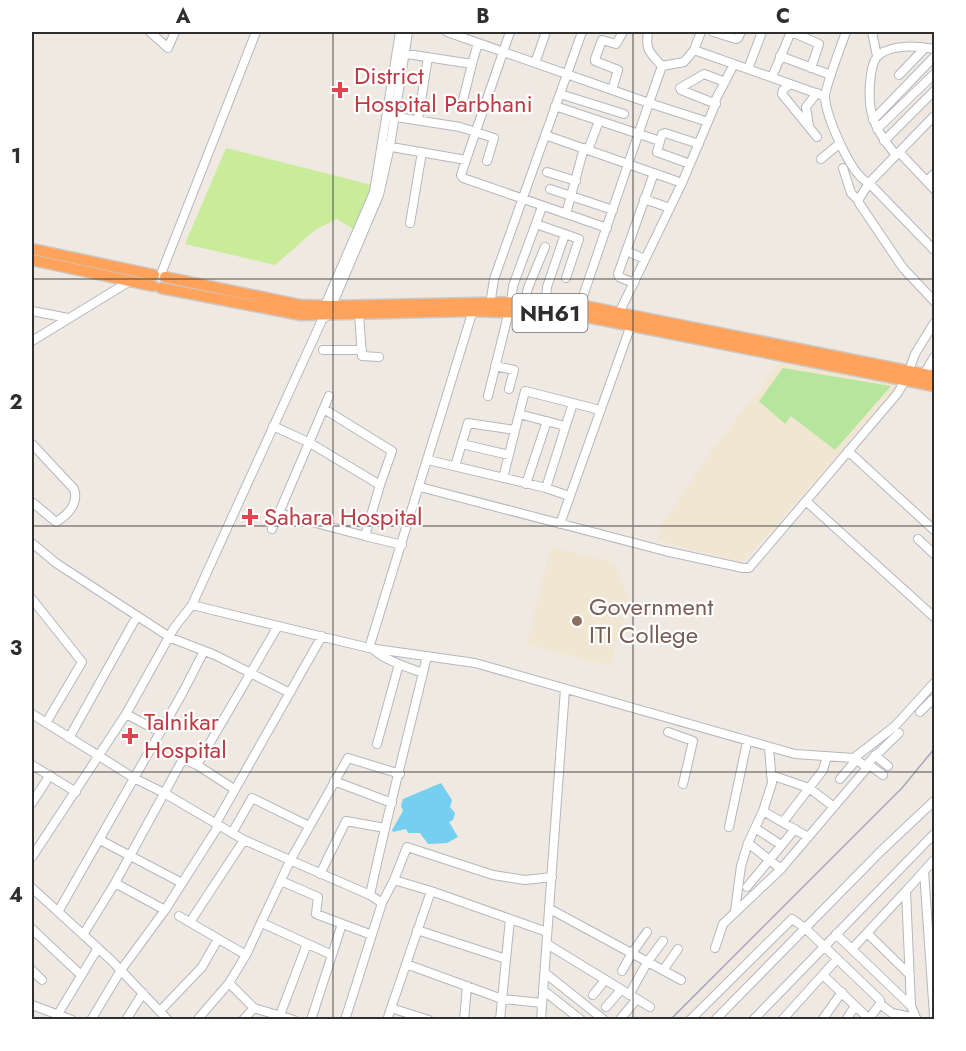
<svg xmlns="http://www.w3.org/2000/svg" width="966" height="1051" viewBox="0 0 966 1051" font-family="Jost,sans-serif">
<rect width="100%" height="100%" fill="#efe9e1"/>
<path fill="#f0e6d1" d="M780,362L900,383L743,563L656,540L661,526L704,461Z
M551,547L614,563L628,597L610,665L527,644Z"/>
<path fill="#b6e59e" d="M783,368L891,386L835,450L791,416L785,424L759,401Z"/>
<path fill="#c9ec9a" d="M226,148L372,185L356,231L337,219L315,230L275,265L185,244Z"/>
<path fill="#75cff0" d="M441,783L452,800L450,807L455,813L453,820L449,822L458,837L447,843L428,844L420,833H408L406,829L393,832L392,830L403,811L401,806L403,799Z"/>
<g fill="none" stroke-linecap="round" stroke-linejoin="round">
<defs>
<path id="minor" d="M150,32L168,48L175,32
M447,32L649,103L580,305
M648,32C645,50 650,53 662,66L649,103L708,122
M713,32L736,39L738,38L741,32
M792,32L819,44L811,68
M846,32C842,43 824,90 825,98C827,118 851,176 869,183L859,199V203L903,268L934,301
M872,32L877,56
M694,50L824,96
M401,53L472,64L478,43
M780,56L831,75
M535,63L546,32
M662,66L684,62L694,50L701,32
M748,69L762,32
M899,75L925,48
M772,77L791,32
M790,84L783,90L782,94L817,137
M612,90L618,70L595,61V59L602,40L616,44L623,32
M560,94L624,114
M716,104L681,90L680,88L704,74L725,82
M555,106L660,141
M461,108L472,64
M390,116L460,127L494,138L487,161
M934,116L869,183L934,250
M418,120L428,57
M873,120L934,57
M809,127L806,107L817,93
M877,129L934,74
M545,135L682,183
M884,141L934,91
M386,146L466,160L510,32
M588,150L599,121
M899,152L934,189
M896,155C873,128 866,110 871,74C872,67 874,58 880,54C894,44 919,46 934,49
M821,159L839,144
M466,160L461,175L463,178L607,228
M690,164L657,152L662,134L665,133L699,144
M843,168L851,193L859,201
M547,172L576,181
M927,181L934,174
M550,189L613,210
M644,199L670,208
M566,214L584,148
M410,223L422,152
M536,224L579,239L566,278
M626,251L645,259
M161,274L256,32
M634,283L619,277L618,274L654,173
M511,302L513,286L542,207
M525,302L528,288L545,247
M546,302L547,287L565,234
M490,305L494,279L582,32
M323,310L374,192L400,32
M32,311L68,318
M619,313L682,183L715,105L716,99L734,64
M359,314L362,356L379,357
M32,341L130,281
M323,350H362
M495,366L514,370L509,389
M924,374L934,357
M488,396L509,311
M324,409L392,451L380,485
M519,414L565,426
M273,426L310,443L380,485L365,536L402,545
M32,444L74,489C79,503 68,515 56,522L32,502
M462,444L509,455
M848,451L934,530
M428,460L546,488L569,496
M455,466L468,423L515,430
M503,478L525,391L600,410
M526,484L547,421
M420,487L665,551L743,568H749L897,394L906,379L915,354L934,323
M546,488L573,403
M807,502L934,617
M278,513L365,536
M560,524L631,325
M272,529L329,396
M918,539L934,554
M32,543L56,563L171,638L215,655L290,693
M32,599L82,662L46,723
M192,605L369,648L474,307
M369,648L475,663L795,754L854,758L895,726L934,683
M373,649C386,661 407,667 423,673
M920,712L934,698
M32,714L134,778L164,793L244,840L370,895L382,903L345,1020
M126,714L160,732
M668,732L693,741L683,784
M69,738L137,616
M377,744L399,664
M875,755L888,766
M868,764L883,775
M32,765L76,792
M197,765L278,626
M865,766L899,733
M771,775L809,788L834,807
M840,779L857,759
M334,781L392,803
M32,803L50,775
M763,811L808,837
M783,822L823,770L827,756
M216,823L322,636
M729,827L747,742
M755,828L781,845
M232,833L252,798L309,826
M100,840L182,883
M748,843L781,869
M32,857L126,714L174,628L192,605L322,320L328,315L379,195L390,146L408,32
M924,871L934,1016
M320,874L346,821L385,828
M394,880L407,847L493,875L525,880L552,877
M281,881L318,897L316,914L372,935
M115,883L165,910
M747,887L795,829
M32,888L112,961L168,1020
M370,895C387,815 408,736 427,656
M382,903L394,880L431,891L547,932
M550,909L681,980
M735,911L741,866L748,843L763,811L772,783L769,748
M58,912L183,692L204,651
M179,916L246,955
M190,922L244,840
M262,923L332,955
M32,929L81,975
M417,930L506,959
M867,933L910,975
M836,934L911,1006L917,1020
M83,935L115,883L183,759L197,765L234,789
M547,944L650,1007
M715,948L723,924L781,869L866,769L865,766L854,758
M852,949L906,891
M406,964L502,999L542,1003
M664,969L678,949
M32,970L42,980
M622,971L632,953L647,932
M545,973L604,1020
M823,975L868,1018
M229,983L254,1008L294,1020
M543,990L581,1020
M593,995L605,980
M629,995L648,961L663,941
M880,1004L892,1013L916,1018
M32,1005L72,1020
M911,1006L906,891L934,860
M606,1007L621,990
M391,1008L429,1020
M160,1011L202,967L218,939
M58,1014L98,948
M280,1015L307,944
M621,1018L637,999
M91,1020L121,970L165,910L219,825
M126,1020L143,993
M197,1020L229,983L246,955L290,861L348,758L400,774
M243,1020L254,1008
M311,1020L342,924
M387,1020L431,891
M464,1020L467,986
M500,1020L510,919
M541,1020L565,689
M690,1020L792,919L805,928L880,1000V1004L868,1020
M715,1020L881,851L934,801
M753,1020L934,834
M782,1020L837,959
M822,1020L842,992
M846,1020L855,1006"/>
<path id="highway" d="M32,249L154,275
M32,260L153,286
M165,277L300,305L331,306L525,302L580,305L934,376
M161,288L301,315L473,311L577,315L934,386"/>
</defs>
<use href="#minor" stroke="#b4b7c1" stroke-width="10"/>
<use href="#highway" stroke="#c9c9c9" stroke-width="13"/>
<use href="#minor" stroke="#fff" stroke-width="8"/>
<use href="#highway" stroke="#ffa35c" stroke-width="10"/>
<path stroke="#a3a6b8" stroke-width="1.5" d="M670,1020L902,788L934,749"/>
</g>
<path fill="none" stroke="#2e2e2e" stroke-width="1.5" stroke-opacity="0.55" d="M333,32V1020M633,32V1020M32,279H934M32,526H934M32,772H934"/>
<g fill="#e0444e" stroke="#fff" stroke-width="2">
<path d="M337 81h6v6h6v6h-6v6h-6v-6h-6v-6h6z"/>
<path d="M247 508h6v6h6v6h-6v6h-6v-6h-6v-6h6z"/>
<path d="M127 727h6v6h6v6h-6v6h-6v-6h-6v-6h6z"/>
</g>
<circle fill="#8d6e63" stroke="#fff" stroke-width="2" cx="577" cy="621" r="6"/>
<g text-anchor="middle" stroke-width="4.5" stroke-linejoin="round" paint-order="stroke">
<rect fill="#fff" stroke="#6d6d6d" stroke-width="1.5" x="512.5" y="294" width="75" height="38" rx="4.5"/>
<g font-size="22" font-weight="bold" fill="#2e2e2e">
<text x="550" y="321">NH61</text>
</g>
<g font-size="24" fill="#be3a42" stroke="#fff" text-anchor="start">
<text x="354" y="84">District<tspan x="354" dy="28">Hospital Parbhani</tspan></text>
<text x="264" y="525">Sahara Hospital</text>
<text x="144" y="730">Talnikar<tspan x="144" dy="28">Hospital</tspan></text>
</g>
<g font-size="24" fill="#785e54" stroke="#fff" text-anchor="start">
<text x="589" y="615">Government<tspan x="589" dy="28">ITI College</tspan></text>
</g>
</g>
<rect width="966" height="1051" fill="none" stroke="#ffffff" stroke-width="66"/>
<rect x="33" y="33" width="900" height="985" fill="none" stroke="#2e2e2e" stroke-width="2"/>
<g font-size="20" text-anchor="middle" font-weight="bold" fill="#2e2e2e">
<text x="183" y="23">A</text>
<text x="483" y="23">B</text>
<text x="783" y="23">C</text>
<text x="16" y="163">1</text>
<text x="16" y="409">2</text>
<text x="16" y="655">3</text>
<text x="16" y="902">4</text>
</g>
</svg>
